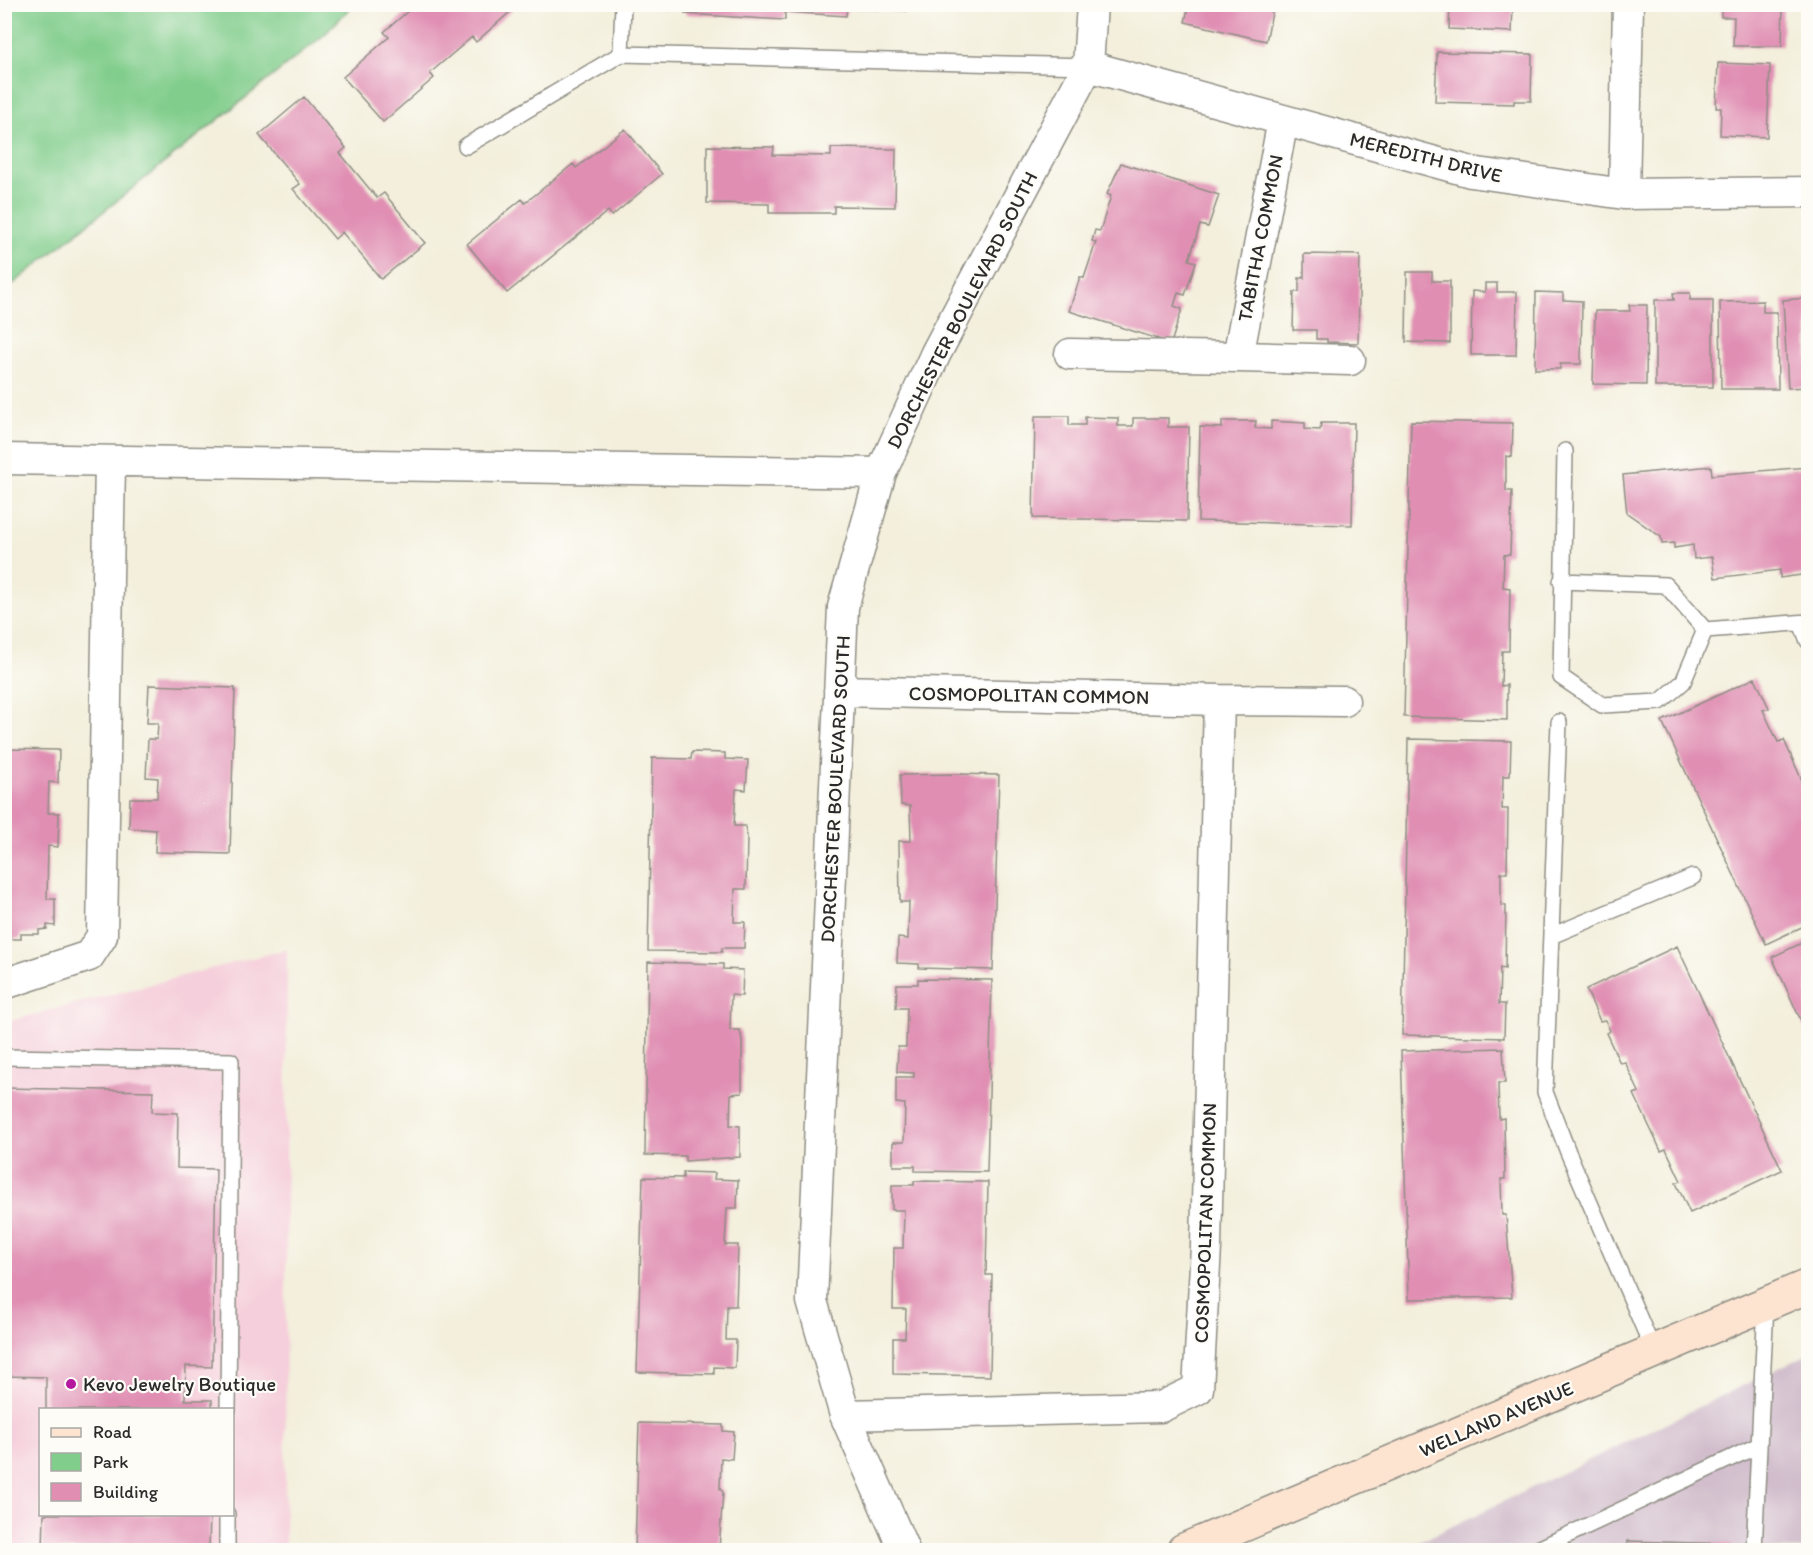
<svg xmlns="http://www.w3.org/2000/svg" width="1813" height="1555" viewBox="0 0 1813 1555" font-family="Itim,sans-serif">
<rect width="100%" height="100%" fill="#fdfcf7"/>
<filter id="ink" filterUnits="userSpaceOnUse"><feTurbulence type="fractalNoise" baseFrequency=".0167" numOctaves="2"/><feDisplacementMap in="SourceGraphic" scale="12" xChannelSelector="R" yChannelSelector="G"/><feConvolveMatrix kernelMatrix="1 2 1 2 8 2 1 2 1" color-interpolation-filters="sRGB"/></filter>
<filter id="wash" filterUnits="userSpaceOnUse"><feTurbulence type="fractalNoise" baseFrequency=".008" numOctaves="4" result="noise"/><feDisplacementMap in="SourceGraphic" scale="24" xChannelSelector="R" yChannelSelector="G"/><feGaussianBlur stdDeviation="1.35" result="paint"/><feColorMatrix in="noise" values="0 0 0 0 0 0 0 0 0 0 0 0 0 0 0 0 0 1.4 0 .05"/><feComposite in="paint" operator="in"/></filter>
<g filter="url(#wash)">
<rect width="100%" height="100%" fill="#f3efdc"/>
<path fill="#f5cfdb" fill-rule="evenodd" d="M287,949L285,1550H5V1022ZM40,1410H232V1514H40Z"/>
<path fill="#d1bdcc" d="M1808,1354V1550H1403Z"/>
<path fill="#81cd8c" stroke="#567c5c" stroke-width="1.5" d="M4,5L5,4L353,5L324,35L13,284H5Z"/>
<g id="blocks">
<path fill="#e08fb3" d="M416,4H519L476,42L472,37L430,73L434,78L383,122L343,77L389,37L384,32Z
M655,4H907V11L847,8L846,16L785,12V20L685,14V10L655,8Z
M1189,4H1274L1266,41L1185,22Z
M1450,4H1513L1512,32L1449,29Z
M1721,4H1783L1782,46H1733L1734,17H1721Z
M1437,52L1532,54L1531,101H1514V104L1435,102Z
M1718,63L1770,65L1767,137L1720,135L1721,108H1716Z
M304,97L346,148L340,153L377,198L384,193L425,243L381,279L342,232L335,239L293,189L300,184L259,135Z
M625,129L662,174L612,216L608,211L507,293L467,244L522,199L525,203L573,164L576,168Z
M707,146L774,147L773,155L831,156V148L896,149L895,207L834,206V213H769V204L707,203Z
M1121,163L1219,195L1208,227L1200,225L1189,260L1196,262L1185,295L1178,293L1174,306L1182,309L1171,343L1069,311L1080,277L1084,278L1096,242L1092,241L1095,230L1100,231L1111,196L1107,194Z
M1304,254L1360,255L1358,343L1327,342V339H1316V330H1293L1294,292H1299V278H1304Z
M1407,272H1432V281H1450V343L1406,342Z
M1485,283H1497V292H1517L1516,355H1471L1472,291L1485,292Z
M1536,292L1563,293V300L1582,301L1581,364H1560V369H1535Z
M1673,293H1690V300H1713V387H1655V300H1674Z
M1808,298V387L1788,388L1783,300Z
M1763,301V312H1777L1778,389H1721L1720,302Z
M1629,305H1647L1646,385L1593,384L1595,311H1630Z
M1035,416H1069V425H1085V417L1118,418V426H1133V418H1168V427H1189L1187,521L1033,518Z
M1222,421H1256L1255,428L1271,429V421L1305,423V429L1320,430L1321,423H1354L1352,525L1198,521L1200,427L1222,428Z
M1411,421L1513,423L1512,457L1506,456V491H1512L1510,554L1504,555L1503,587L1510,588L1509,651H1502L1501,686L1507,685V720L1404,717Z
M1711,466L1712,475L1808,467V574L1780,578V570L1715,578L1712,557L1694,559L1693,545L1674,548V543L1662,544L1661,537L1627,513L1623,475Z
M1755,678L1769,708L1763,710L1778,742L1784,740L1808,794V797L1804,799L1808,809V924L1766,944L1662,721Z
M149,685L235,688L230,854L155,852L156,830L129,828L130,798H157L158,778L146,777L148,739H157L158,723H147Z
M1408,739L1511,741L1510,776H1503L1502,809H1508L1507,873H1501V905L1506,906L1505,969L1500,968L1499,1004H1505L1504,1038L1402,1035Z
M4,749L59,750L58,783L49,782L48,813H59L58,847L48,846L47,899H55V926L47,925V929L39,930V934H21V939H4Z
M692,752L725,753V759L748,760L746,790L736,789L734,826H745L747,836L746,889H735L734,922H745L744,948H722V952L648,951L652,758L691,759Z
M956,774L999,775L993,970L919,968V964L897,963L898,938L908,939L909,902H900L899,841H911L910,806L901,805L900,775Z
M1808,940V1036L1772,957Z
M1677,946L1782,1170L1690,1213L1676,1183L1681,1181L1666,1149L1661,1151L1634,1094L1639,1092L1625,1062L1620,1063L1606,1033L1610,1031L1605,1020L1600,1021L1586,989Z
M648,962L723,964V969L743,970L742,996L731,995L730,1030H740L742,1040V1093L731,1094L730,1125L740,1126V1157L685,1161V1156L645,1155Z
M918,979L992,980L987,1172L915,1171V1166H893V1142H904L905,1104L896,1103V1077H914V1073L897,1072L898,1047H906L907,1008H896L897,984H918Z
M1503,1048L1505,1083H1498L1499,1119L1504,1118L1505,1179H1501L1502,1215H1506L1512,1297L1409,1299L1401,1051Z
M4,1088L153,1091L152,1112L178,1113L177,1168L216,1169L212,1367L186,1366L185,1400H212V1410H46V1377L4,1376Z
M683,1172L715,1173L714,1179L738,1180L737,1208H727L725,1245H738L736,1306H727L726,1340H736L735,1368L714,1367V1374L637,1372L643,1177L683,1178Z
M914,1181L988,1182L986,1275H992L990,1376L893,1374V1338H905L906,1309H893L894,1248H903L904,1210H892V1185H914Z
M639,1423L723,1425V1431L734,1432L732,1459L721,1458L720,1489L723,1492L719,1550H635Z
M44,1514H210L209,1550H43Z
M1628,1541L1732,1544V1550H1627Z"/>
</g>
</g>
<g filter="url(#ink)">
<use href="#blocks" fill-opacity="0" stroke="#8f8d84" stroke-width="1.5"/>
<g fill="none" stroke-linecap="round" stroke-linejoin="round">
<defs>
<path id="lane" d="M621,54L623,4
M466,146L621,54L1088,66
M1565,451L1561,677L1602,705L1660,702L1683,682L1705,630
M1561,581L1666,585L1705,630
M1801,623L1808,641
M1705,630L1808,622
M1559,722L1545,1092L1568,1152L1654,1352
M1551,936L1693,877
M4,1057L231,1061L228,1410
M227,1550V1514
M1536,1550L1759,1445
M1754,1550L1766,1304"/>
<path id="street" d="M1088,66L1471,172L1624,194L1808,192
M1624,194L1628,4
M1070,354L1238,357L1283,120
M1238,357L1350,360
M4,459L881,473
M839,691L1219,700L1206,1247L1198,1389L1161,1407L845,1415
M1219,700L1344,701
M4,984L89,956L102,936L110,461
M904,1550L845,1415L812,1301L843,607L881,473L936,353L1088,66L1092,4"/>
<path id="secondary" d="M1184,1550L1808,1286"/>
</defs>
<use href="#lane" stroke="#8f8d84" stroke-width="18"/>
<use href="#street" stroke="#8f8d84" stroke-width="33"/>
<use href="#secondary" stroke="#8f8d84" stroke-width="36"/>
<use href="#lane" stroke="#fff" stroke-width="15"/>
<use href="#street" stroke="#fff" stroke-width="30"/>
<use href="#secondary" stroke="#fde4d1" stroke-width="33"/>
</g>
</g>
<circle fill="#b5179e" stroke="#fdfcf7" stroke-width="2" cx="71" cy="1384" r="6"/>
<g text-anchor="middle" stroke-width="4.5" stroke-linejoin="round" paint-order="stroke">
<g font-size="20" fill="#2b2b2b" stroke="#fdfcf7">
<text transform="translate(1426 157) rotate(14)" y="7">MEREDITH DRIVE</text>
<text transform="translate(1260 238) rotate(-79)" y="7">TABITHA COMMON</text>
<text transform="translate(962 310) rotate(-63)" y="7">DORCHESTER BOULEVARD SOUTH</text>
<text transform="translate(1029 695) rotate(1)" y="7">COSMOPOLITAN COMMON</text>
<text transform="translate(835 789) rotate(-87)" y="7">DORCHESTER BOULEVARD SOUTH</text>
<text transform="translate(1205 1223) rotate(-88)" y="7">COSMOPOLITAN COMMON</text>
<text transform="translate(1496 1419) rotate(-23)" y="7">WELLAND AVENUE</text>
</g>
<g font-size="20" fill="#2b2b2b" stroke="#fdfcf7" text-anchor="start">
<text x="83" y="1391">Kevo Jewelry Boutique</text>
</g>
</g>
<rect width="1813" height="1555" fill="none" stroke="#fdfcf7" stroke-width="24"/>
<rect x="39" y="1408" width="195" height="108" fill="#fdfcf7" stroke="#a9a8a5" stroke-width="1.5"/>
<rect x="51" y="1428" width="30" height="9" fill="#fde4d1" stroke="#a9a8a5" stroke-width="1.5"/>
<text x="93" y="1438" font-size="18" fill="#2b2b2b">Road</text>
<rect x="51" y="1453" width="30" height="18" fill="#81cd8c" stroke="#a9a8a5" stroke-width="1.5"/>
<text x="93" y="1468" font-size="18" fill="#2b2b2b">Park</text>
<rect x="51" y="1483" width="30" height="18" fill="#e08fb3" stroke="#a9a8a5" stroke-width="1.5"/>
<text x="93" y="1498" font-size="18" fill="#2b2b2b">Building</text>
</svg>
